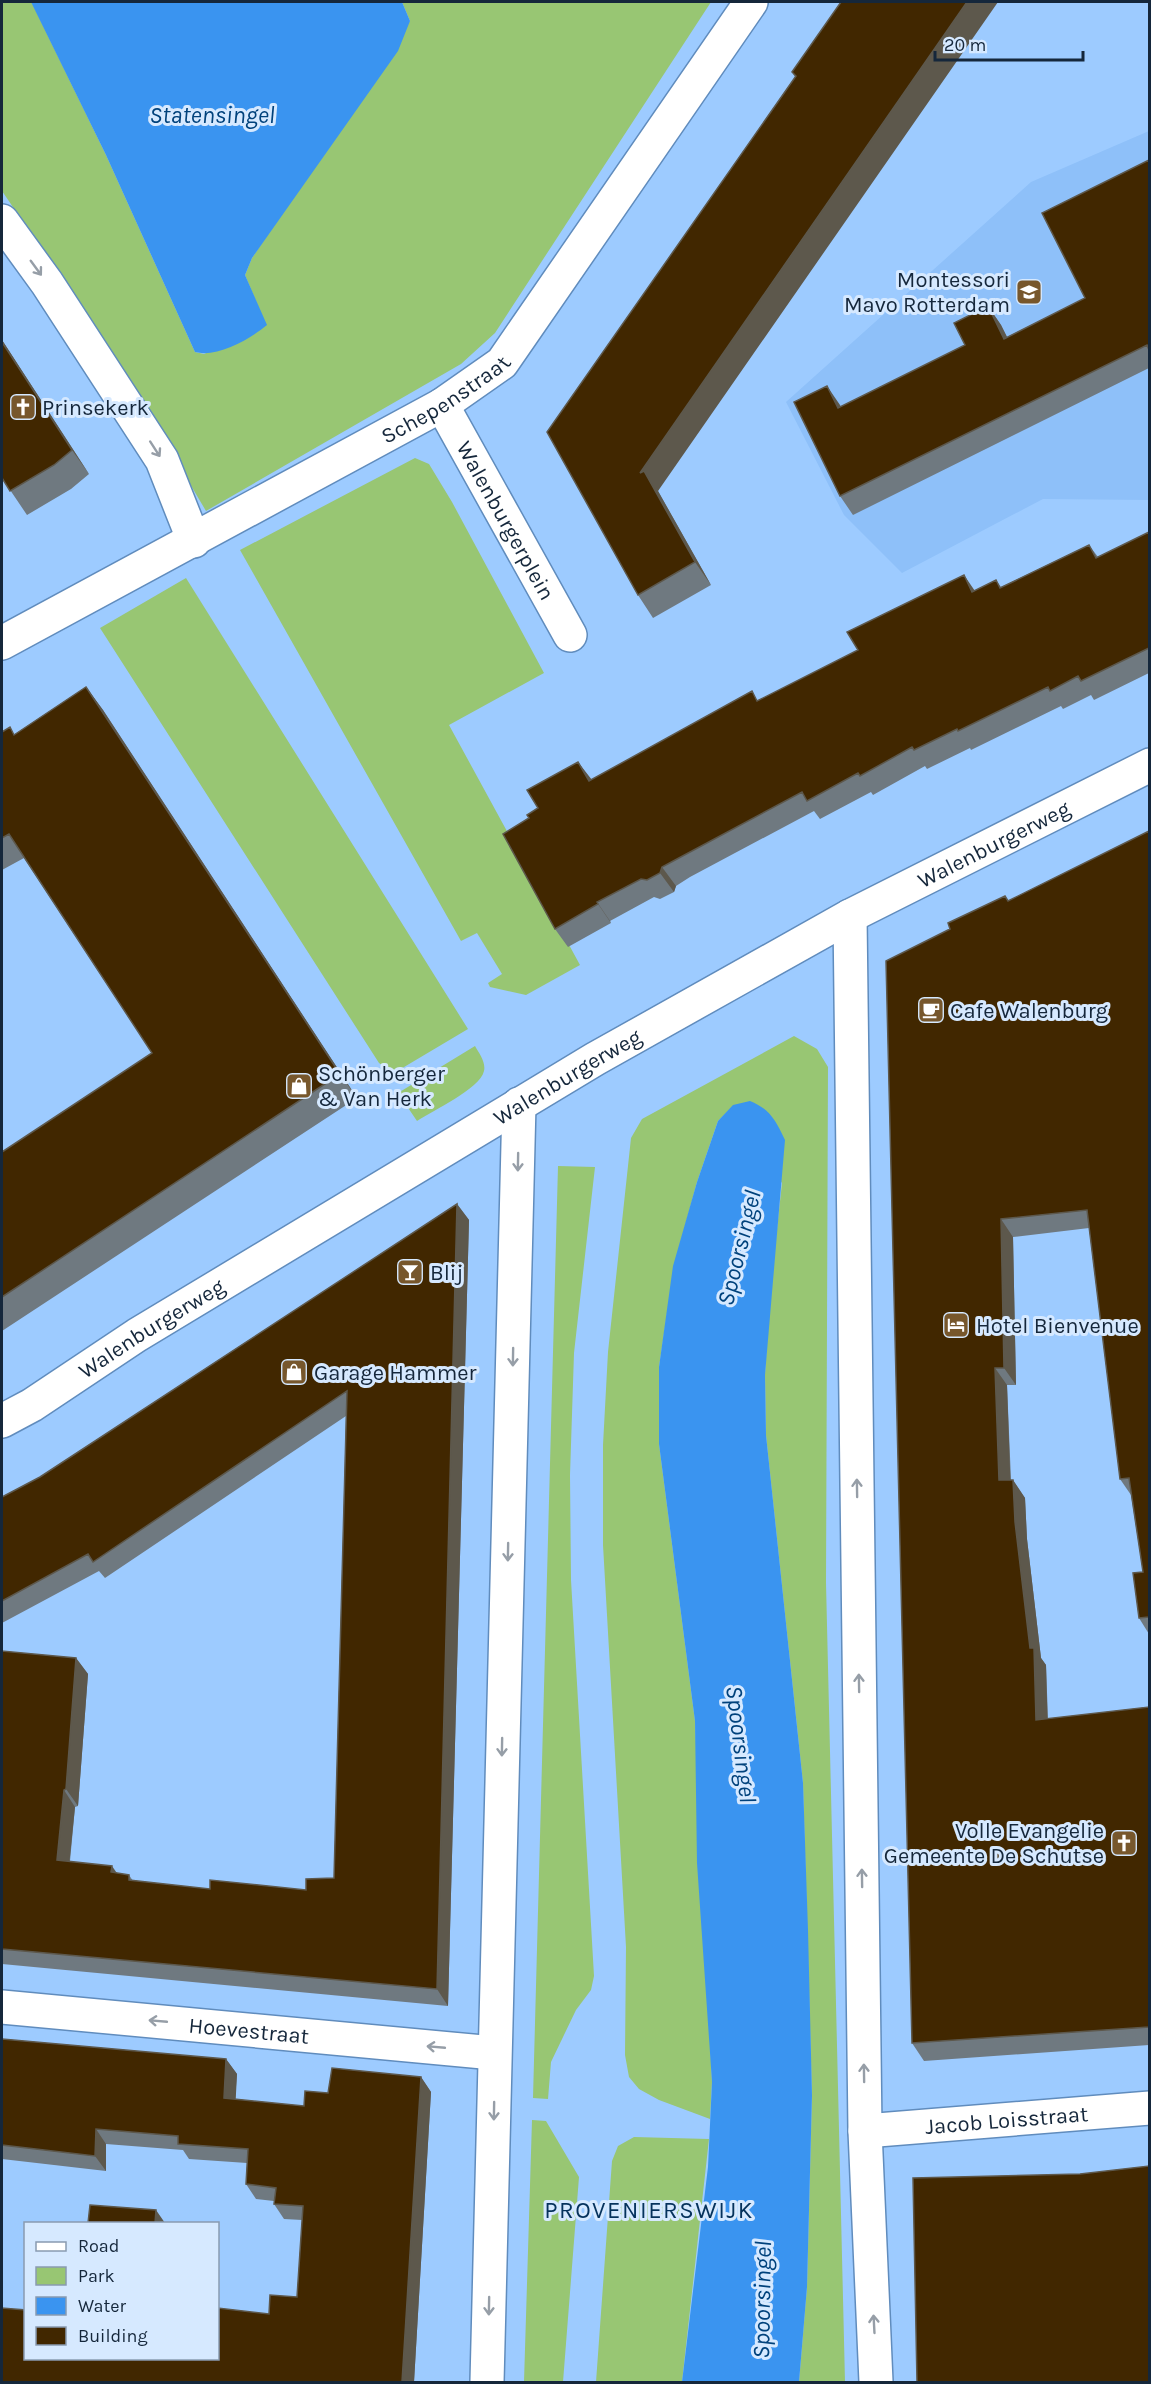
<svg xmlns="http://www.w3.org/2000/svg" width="1151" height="2384" viewBox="0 0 1151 2384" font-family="Karla,sans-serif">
<rect width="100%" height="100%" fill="#9dcbff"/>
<path fill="#8ec0f9" d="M1149,131V500L1043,499L902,573L844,515L786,402L1031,182Z"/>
<path fill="#98c673" d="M2,2L32,3L106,155L195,352L204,354L266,325L245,275L252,258L410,21L402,2H711L495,333L461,364L206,511L115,357L2,191Z
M415,458L429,464L452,502L544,673L449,725L580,965L526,995L490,987L488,983L502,974L477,933L461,941L240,550Z
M186,578L468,1029L394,1073L379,1063L100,628Z
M794,1036L817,1049L828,1067L826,1583L845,2382H799L807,2287L812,2095L803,1783L766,1435L765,1374L770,1294L782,1183L733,1106L718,1121L697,1182L674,1266L659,1367V1444L695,1721L712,2082L710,2119L659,2100L639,2089L629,2077L625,2055L626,1947L603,1545V1445L608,1352L631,1138L642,1119Z
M475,1046C479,1053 486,1062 484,1071C480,1089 432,1111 417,1121L398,1093Z
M558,1166L595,1167L574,1353L570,1475L571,1580L594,1976L591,1990L576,2010L551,2062L548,2099L533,2098Z
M532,2120L546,2121L579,2177L563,2382H524Z
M634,2137L709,2139L682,2382H596L612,2161L618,2146Z"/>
<path fill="#3a94f0" d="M31,2H402L410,21L398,51L252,258L245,275L267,325C250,339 217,358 195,352L106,155Z
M750,1101C770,1109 776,1121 785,1140L765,1375L766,1435L803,1783L808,1930L812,2095L807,2287L799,2382H682L708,2167L712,2082L697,1863L695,1721L659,1444V1367L673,1266L697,1182L718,1121L733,1105Z"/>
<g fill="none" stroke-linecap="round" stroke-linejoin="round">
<defs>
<g id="street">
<path d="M2,221L47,283L162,460L194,541"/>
<path id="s1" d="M442,405L570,635"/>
<path id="s2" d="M2,643L442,405L502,363L751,2"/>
<path d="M850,916L865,2131L876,2382"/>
<path id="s3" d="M2,2007L494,2053"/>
<path id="s4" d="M865,2131L1150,2108"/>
<path d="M487,2382L519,1104"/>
</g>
<g id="secondary">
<path id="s5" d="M2,1421L32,1405L137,1335L595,1059L850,916L1150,765"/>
</g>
</defs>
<use href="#street" stroke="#608cbd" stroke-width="36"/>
<use href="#secondary" stroke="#608cbd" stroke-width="36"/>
<use href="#street" stroke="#fff" stroke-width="33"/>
<use href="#secondary" stroke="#fff" stroke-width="33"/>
</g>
<path fill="#6f7980" d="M841,2L658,491L711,585L653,618L638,595L547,432L795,77L792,72Z
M1149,160V368L853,515L840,496L965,345L988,306L1001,325L1007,337L1085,298Z
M2,340L89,474L71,489L27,515L2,478Z
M1149,532V673L1094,700L1091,695L1063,709L1061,706L971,750L970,748L927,769L925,766L873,795L871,792L820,819L814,811L690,877L676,886L674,892L660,899L654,897L610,921L611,923L568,947L555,929L529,818L578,762L591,780L758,701L996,580L1001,587L1089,545L1098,557Z
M86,687L103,710L357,1098L2,1331V1152L152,1053L24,858L2,870V732L15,734Z
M1149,831V1634L1139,1618L1143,1572L1131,1495L1120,1479L1089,1228L1013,1237L1016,1385H1007L1011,1480H1013L1025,1498L1027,1539L1041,1658L1046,1665L1048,1719L1149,1707V2045L924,2061L912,2043L950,929L1005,896L1008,901Z
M457,1204L469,1220L448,2006L2,1964V1651L76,1658L88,1674L78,1806L75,1807L70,1861L117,1873L129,1875L133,1881L210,1889L306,1890L334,1878L346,1416L105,1578L99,1571L2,1623V1497L40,1477Z
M2,2039L226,2059L237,2074L235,2099L304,2106L328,2093L421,2077L431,2092L414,2382L26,2358L269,2314L297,2297L302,2220L284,2219L274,2204V2201L256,2199L246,2184L247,2163L189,2159L183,2150L106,2144V2171L2,2159Z"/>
<path fill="#5d584c" d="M967,2H998L658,491L711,585L695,562L640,473Z
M988,306L1001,325L1017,357L1004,339Z
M2,340L89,474L72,450L2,342Z
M827,386L840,405L851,426L838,408Z
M964,575L977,594L972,592Z
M86,687L103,710L357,1098L340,1074Z
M578,762L592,780L589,781Z
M662,867L676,886L674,892L660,873Z
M597,902L610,921L611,923L598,904Z
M457,1204L469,1220L448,2006L437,1989Z
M1001,1219L1013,1237L1016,1385L1004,1368Z
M995,1368L1007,1385L1011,1497L999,1480Z
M1013,1480L1025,1498L1027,1539L1041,1658L1046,1665L1048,1737L1036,1720L1015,1522Z
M76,1658L88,1674L78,1806L66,1789Z
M64,1790L75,1807L68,1876L57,1860Z
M112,1866L123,1882L111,1872Z
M226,2059L237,2074L235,2113L224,2098Z
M421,2077L431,2092L414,2382H402Z
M96,2129L106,2144V2171L95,2156Z
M156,2210L165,2223H155Z"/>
<path fill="#412700" stroke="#5d584c" stroke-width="1.5" d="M841,2H967L640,473L644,471L695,562L638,595L547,432L796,76L792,72Z
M1149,160V350L1147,345L840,496L794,402L827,386L838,408L965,345L954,323L988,306L1004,339L1085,298L1042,213Z
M2,342L72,450L54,465L10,491L2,478Z
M1149,532V648L1081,681L1078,676L1050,691L1048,687L958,731L957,729L914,750L912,747L860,776L858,773L807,801L802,792L677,859L662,867L660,873L647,880L641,879L597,902L598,904L555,929L503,834L529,818L527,815L538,808L527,790L578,762L589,781L752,691L757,701L858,650L847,632L964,575L972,592L996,580L1000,588L1089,545L1096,558Z
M86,687L340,1074L2,1297V1152L152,1053L9,834L2,838V732L10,727L14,735Z
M1149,831V1617L1139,1618L1133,1573L1143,1572L1129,1478L1120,1479L1087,1210L1001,1219L1004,1368H995L999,1480H1013L1015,1522L1030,1648H1034L1036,1720L1149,1707V2027L912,2043L886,961L950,929L948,923L1005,896L1008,901Z
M457,1204L437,1989L2,1949V1651L76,1658L66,1789L64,1790L57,1860L112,1866L111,1872L129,1875V1880L210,1889V1880L306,1890V1879L334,1878L347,1391L93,1562L88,1554L2,1601V1497L40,1477Z
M2,2039L226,2059L224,2098L304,2106L305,2091L328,2093L332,2068L421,2077L402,2382H2V2308L26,2310V2358H218V2308L269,2314L270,2295L297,2297L303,2206L274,2204L276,2188L246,2184L248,2149L178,2144V2136L96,2129L95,2156L2,2145Z
M1149,2166V2382H917L913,2178L1080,2174Z
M90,2205L156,2210L155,2223H88Z"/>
<defs><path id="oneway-shaft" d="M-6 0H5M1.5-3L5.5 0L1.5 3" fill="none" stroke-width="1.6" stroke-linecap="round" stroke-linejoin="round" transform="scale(1.5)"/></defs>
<g stroke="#969ea7">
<use href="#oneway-shaft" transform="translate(36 268) rotate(54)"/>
<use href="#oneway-shaft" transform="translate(155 449) rotate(57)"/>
<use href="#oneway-shaft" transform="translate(518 1162) rotate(91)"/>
<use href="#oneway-shaft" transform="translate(513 1357) rotate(91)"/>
<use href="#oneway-shaft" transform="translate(857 1488) rotate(-91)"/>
<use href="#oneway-shaft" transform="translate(508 1552) rotate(91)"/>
<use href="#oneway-shaft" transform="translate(859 1683) rotate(-91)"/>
<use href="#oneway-shaft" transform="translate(502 1747) rotate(91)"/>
<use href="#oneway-shaft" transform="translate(862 1878) rotate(-91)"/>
<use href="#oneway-shaft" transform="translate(158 2021) rotate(-175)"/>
<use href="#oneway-shaft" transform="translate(436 2047) rotate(-175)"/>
<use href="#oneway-shaft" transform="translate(864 2073) rotate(-91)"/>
<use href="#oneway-shaft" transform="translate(494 2111) rotate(91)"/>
<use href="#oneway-shaft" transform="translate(489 2306) rotate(91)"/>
<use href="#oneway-shaft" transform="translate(874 2324) rotate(-93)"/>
</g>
<defs>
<symbol id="school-square" viewBox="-11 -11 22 22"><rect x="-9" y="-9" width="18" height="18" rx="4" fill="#77572c" stroke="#d6e9ff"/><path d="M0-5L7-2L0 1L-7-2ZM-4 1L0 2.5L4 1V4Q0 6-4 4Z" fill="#fff"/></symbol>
<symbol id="church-square" viewBox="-11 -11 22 22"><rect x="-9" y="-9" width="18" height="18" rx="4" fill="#77572c" stroke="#d6e9ff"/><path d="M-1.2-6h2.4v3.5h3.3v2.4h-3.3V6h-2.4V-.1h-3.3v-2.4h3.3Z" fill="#fff"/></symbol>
<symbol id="cafe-square" viewBox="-11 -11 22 22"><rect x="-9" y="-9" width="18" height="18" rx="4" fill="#77572c" stroke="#d6e9ff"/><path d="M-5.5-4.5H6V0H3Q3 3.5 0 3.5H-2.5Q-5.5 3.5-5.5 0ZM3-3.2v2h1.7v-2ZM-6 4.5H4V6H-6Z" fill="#fff"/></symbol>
<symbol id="shop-square" viewBox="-11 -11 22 22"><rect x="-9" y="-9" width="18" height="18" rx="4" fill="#77572c" stroke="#d6e9ff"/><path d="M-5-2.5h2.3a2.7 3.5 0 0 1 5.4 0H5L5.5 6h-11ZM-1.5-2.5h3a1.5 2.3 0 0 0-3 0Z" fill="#fff"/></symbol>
<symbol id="bar-square" viewBox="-11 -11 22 22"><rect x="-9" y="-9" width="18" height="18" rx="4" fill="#77572c" stroke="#d6e9ff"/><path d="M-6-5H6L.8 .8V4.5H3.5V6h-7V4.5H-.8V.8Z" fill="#fff"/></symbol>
<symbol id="hotel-square" viewBox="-11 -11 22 22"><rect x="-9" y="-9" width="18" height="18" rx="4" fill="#77572c" stroke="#d6e9ff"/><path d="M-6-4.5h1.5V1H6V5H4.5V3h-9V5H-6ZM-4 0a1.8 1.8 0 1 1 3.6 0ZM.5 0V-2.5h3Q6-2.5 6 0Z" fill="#fff"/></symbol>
</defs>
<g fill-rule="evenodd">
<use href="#school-square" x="1014" y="277" width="30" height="30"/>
<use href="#church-square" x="8" y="392" width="30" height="30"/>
<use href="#cafe-square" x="916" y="995" width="30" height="30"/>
<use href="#shop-square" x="284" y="1071" width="30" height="30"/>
<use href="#bar-square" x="395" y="1257" width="30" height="30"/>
<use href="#hotel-square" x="941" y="1310" width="30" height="30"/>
<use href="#shop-square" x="279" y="1357" width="30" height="30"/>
<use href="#church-square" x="1109" y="1828" width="30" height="30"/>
</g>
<g text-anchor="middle" stroke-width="6" stroke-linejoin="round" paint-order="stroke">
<g font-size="22" fill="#15273b" stroke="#d6e9ff" text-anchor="start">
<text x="1010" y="287" text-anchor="end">Montessori<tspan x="1010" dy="25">Mavo Rotterdam</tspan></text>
<text x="42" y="415">Prinsekerk</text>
<text x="950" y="1018">Cafe Walenburg</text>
<text x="318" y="1081">Schönberger<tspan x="318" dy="25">&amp; Van Herk</tspan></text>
<text x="430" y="1280">Blij</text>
<text x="976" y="1333">Hotel Bienvenue</text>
<text x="314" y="1380">Garage Hammer</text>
<text x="1104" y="1838" text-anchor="end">Volle Evangelie<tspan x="1104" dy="25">Gemeente De Schutse</tspan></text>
</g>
<g font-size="22" fill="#15273b" stroke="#d6e9ff">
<text dy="8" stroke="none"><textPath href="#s2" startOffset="506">Schepenstraat</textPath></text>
<text dy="8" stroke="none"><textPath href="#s1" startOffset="132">Walenburgerplein</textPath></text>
<text dy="8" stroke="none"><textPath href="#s5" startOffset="1148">Walenburgerweg</textPath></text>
<text dy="8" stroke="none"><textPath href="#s5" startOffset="662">Walenburgerweg</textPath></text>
<text dy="8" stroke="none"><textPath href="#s5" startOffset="176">Walenburgerweg</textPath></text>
<text dy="8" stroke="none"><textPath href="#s3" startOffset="248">Hoevestraat</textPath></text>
<text dy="8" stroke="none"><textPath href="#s4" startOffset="142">Jacob Loisstraat</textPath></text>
</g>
<g font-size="24" font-style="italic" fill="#00427c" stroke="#d6e9ff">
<text x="212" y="123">Statensingel</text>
<text transform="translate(739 1248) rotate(-76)" y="8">Spoorsingel</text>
<text transform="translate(741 1744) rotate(83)" y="8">Spoorsingel</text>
<text transform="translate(762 2300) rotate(-89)" y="8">Spoorsingel</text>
</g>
<g font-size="24" letter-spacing="1.5" fill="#05325c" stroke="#d6e9ff">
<text x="649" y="2218">PROVENIERSWIJK</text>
</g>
</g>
<rect width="1151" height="2384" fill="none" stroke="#15273b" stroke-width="6"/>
<rect x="24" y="2222" width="195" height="138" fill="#d6e9ff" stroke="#899bb1" stroke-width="1.5"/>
<rect x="36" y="2242" width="30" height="9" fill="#ffffff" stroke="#899bb1" stroke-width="1.5"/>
<text x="78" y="2252" font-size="18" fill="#15273b">Road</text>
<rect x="36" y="2267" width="30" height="18" fill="#98c673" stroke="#899bb1" stroke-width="1.5"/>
<text x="78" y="2282" font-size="18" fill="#15273b">Park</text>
<rect x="36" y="2297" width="30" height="18" fill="#3a94f0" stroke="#899bb1" stroke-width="1.5"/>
<text x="78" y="2312" font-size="18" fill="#15273b">Water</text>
<rect x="36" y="2327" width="30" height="18" fill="#412700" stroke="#899bb1" stroke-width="1.5"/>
<text x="78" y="2342" font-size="18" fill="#15273b">Building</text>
<path d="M935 51v9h148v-9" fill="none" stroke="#15273b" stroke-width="3"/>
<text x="944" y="51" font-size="18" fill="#15273b" stroke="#d6e9ff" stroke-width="4.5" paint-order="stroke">20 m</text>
</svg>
